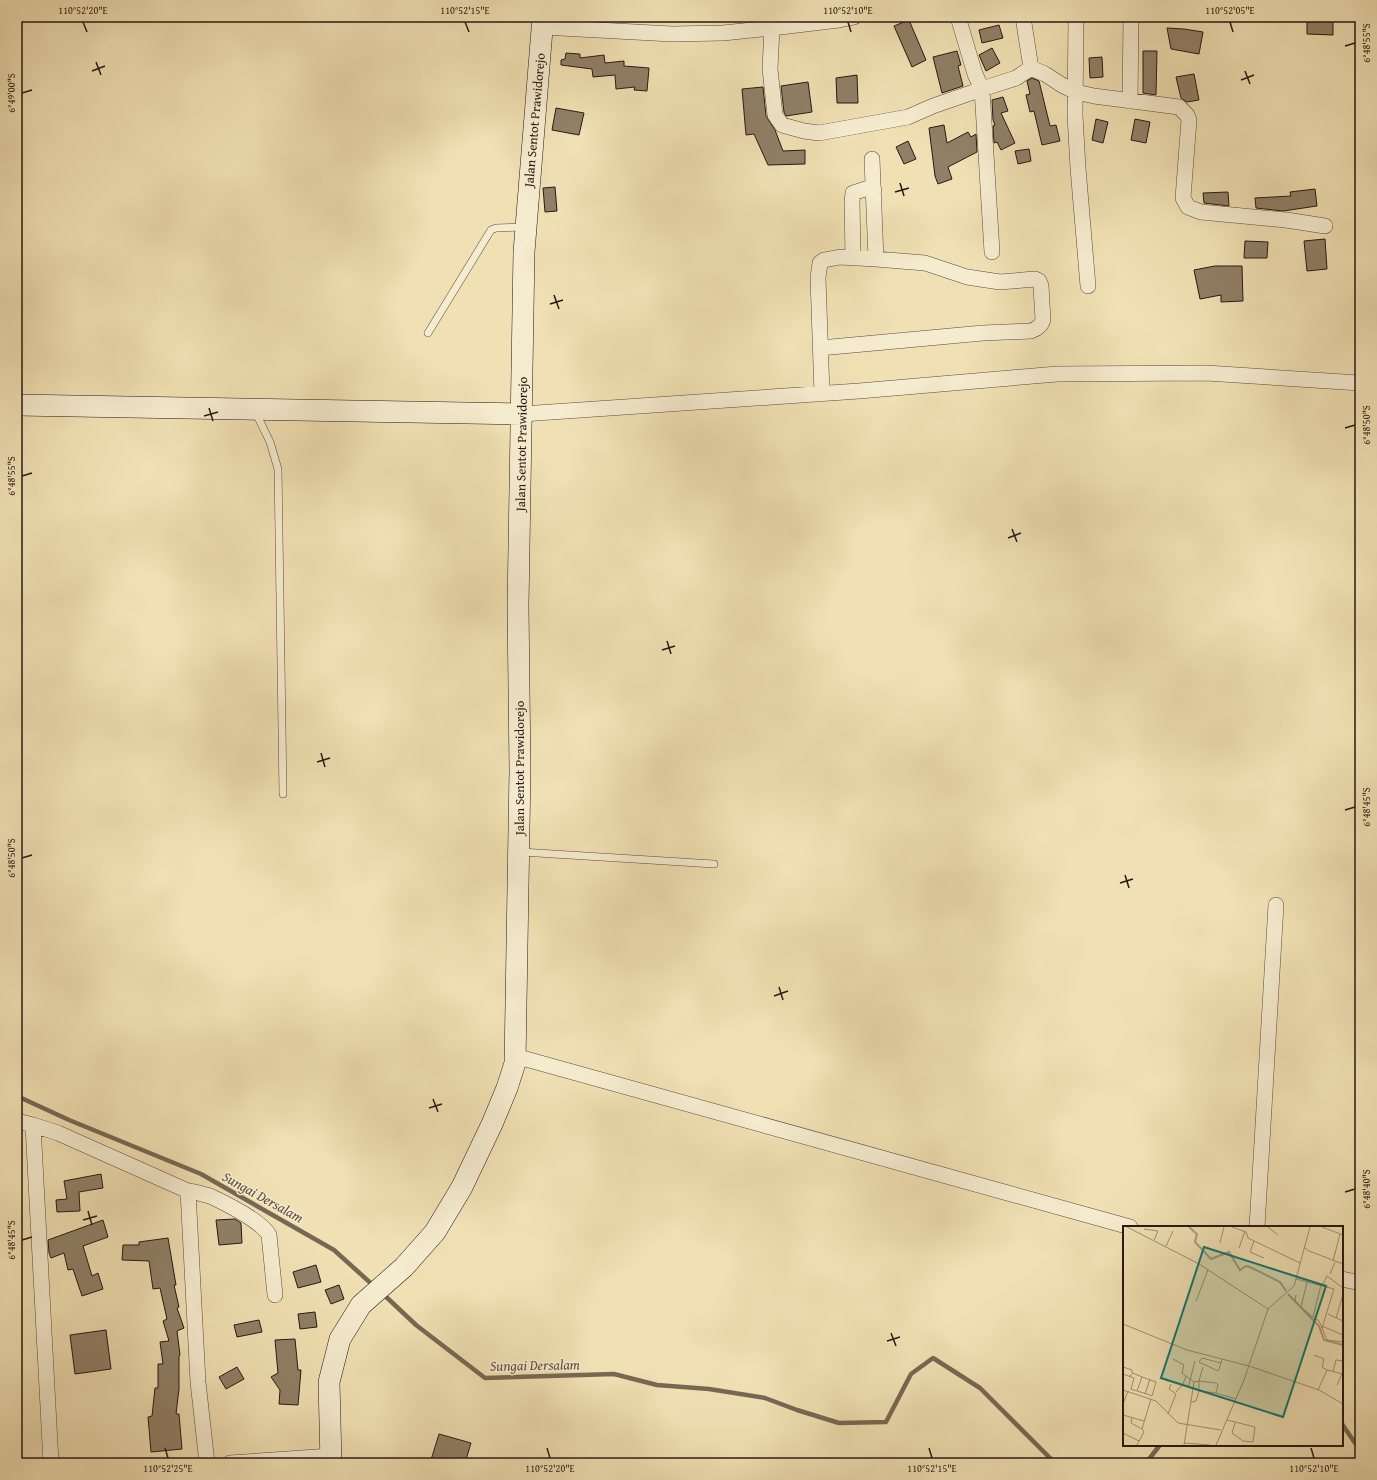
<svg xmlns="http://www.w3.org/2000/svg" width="1377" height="1480" viewBox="0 0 1377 1480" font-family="'Gentium Book Plus',serif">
<rect width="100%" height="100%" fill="#f0e0b3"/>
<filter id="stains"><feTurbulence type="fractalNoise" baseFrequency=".005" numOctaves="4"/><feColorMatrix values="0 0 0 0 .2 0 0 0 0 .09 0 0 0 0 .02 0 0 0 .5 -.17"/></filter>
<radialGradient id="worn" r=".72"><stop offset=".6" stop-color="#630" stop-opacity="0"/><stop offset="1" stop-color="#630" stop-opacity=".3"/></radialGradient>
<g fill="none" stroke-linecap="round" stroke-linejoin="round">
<path stroke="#776853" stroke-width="4.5" d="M17,1096L69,1120L201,1174L334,1250L375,1287
M382,1293L416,1325L485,1378L614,1374L657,1385L709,1389L765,1398L797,1410L839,1423L886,1422L911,1374L933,1358L980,1388L1055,1463
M1342,1424L1355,1443L1360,1444
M1146,1463L1160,1445"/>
</g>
<path fill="#908067" stroke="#271914" d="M1307,17H1333V35L1307,34Z
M909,20L926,60L912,67L894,26Z
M999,25L1003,38L982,43L979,30Z
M1167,28L1184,29L1203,32L1199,54L1171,49Z
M992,48L1000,63L986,71L979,55Z
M957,51L961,65L958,66L963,86L942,93L933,57Z
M1143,51H1157L1156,95L1143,93Z
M566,53L580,54V58L604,55L605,63L624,61V66L649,68L647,91L634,90L635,87L616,89L615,75L593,77L592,69L561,65V60L565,59Z
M1102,57L1103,77L1090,78L1089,58Z
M1194,74L1199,100L1187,102L1181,98L1176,77Z
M857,75L858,103H837L836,78Z
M1032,78L1039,81L1050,126L1056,125L1060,141L1042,145L1034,111L1030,112L1026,95L1030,94L1027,81Z
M808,82L812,112L786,116L784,112L781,86Z
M763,87L766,116L775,130L783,151L805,150V164L768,165L754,134L746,135L742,89Z
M1003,97L1008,111L1001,113L1015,143L1001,150L997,142L994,143L993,126L995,125L993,120L992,100Z
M556,108L584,113L579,135L552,130Z
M1096,119L1108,122L1103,143L1092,140Z
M1135,119L1150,122L1146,143L1131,140Z
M944,125L947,143L968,132L971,137L976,134L977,152L948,167L952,179L938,184L935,176L929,128Z
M908,141L916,159L904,164L896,147Z
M1029,149L1031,161L1018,164L1015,151Z
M555,187L557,211L545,212L543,188Z
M1315,189L1317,206L1283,211L1256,208L1255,198L1291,196L1290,192Z
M1228,192L1229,206L1204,203L1203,193Z
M1325,239L1327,269L1307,271L1304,241Z
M1245,241L1268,242L1267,258H1244Z
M1215,266H1242L1243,301L1221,302V295L1200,299L1194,270Z
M101,1174L103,1188L79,1192L80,1211L57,1212L56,1200L67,1199L64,1181Z
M235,1219L241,1223L242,1243L219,1245L216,1220Z
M103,1220L108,1237L83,1246L92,1276L98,1273L103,1289L82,1296L73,1269L68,1270L64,1253L51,1258L49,1253L48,1240Z
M168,1238L176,1285H174L179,1307L177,1308L184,1328L177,1331L180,1355L179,1356V1389L176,1414H179L182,1449L151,1452L148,1417L152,1416L155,1388H158V1364H163L160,1342L169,1341L163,1321L167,1319L160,1288L153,1289L149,1261L122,1260L123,1245H139V1242Z
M316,1265L321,1282L298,1288L293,1272Z
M339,1285L344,1299L331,1304L325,1290Z
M315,1312L317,1327L300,1329L298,1314Z
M259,1320L262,1332L237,1337L234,1325Z
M106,1330L111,1369L75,1374L70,1335Z
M295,1339L298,1370H301L298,1405L279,1404L280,1390L271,1377L278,1373L275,1340Z
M237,1367L244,1379L226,1389L219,1377Z
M439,1434L471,1443L465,1463H430Z"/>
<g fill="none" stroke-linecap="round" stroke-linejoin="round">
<defs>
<path id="lane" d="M772,28V17
M428,333L491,230L496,228L524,227
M256,413L270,442L278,469L283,794
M521,852L714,864"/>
<path id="street" d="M958,17L975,74L982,89L1016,78L1031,68
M1023,17L1031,68L1045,74L1062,85L1076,92L1094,96L1179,107L1187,115L1189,120L1183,198L1188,207L1201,212L1286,220L1325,226
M1076,17L1075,115L1078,168L1088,286
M542,27L672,34L723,33L772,28L770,69L775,115L782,125L804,131L819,133L908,117L933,106L982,89L992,252
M772,28L839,20L854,17
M1130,101L1131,17
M872,159L876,259
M853,257L852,202L853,193L865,189L874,190
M820,348L983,333L1031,331C1037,329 1041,326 1043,320L1041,286L1039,281L1035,279L1000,282L967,277L925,263L876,259L840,257L824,260L820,263L818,278L822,394
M522,414L859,391L1057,374L1206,373L1360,383
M515,1056L1130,1227
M17,1121L33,1125L51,1463
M33,1125L58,1133L188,1191L198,1382L207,1463
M188,1191C195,1192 203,1194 210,1196C225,1203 261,1221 269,1235L275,1295
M1257,1227L1276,905
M1342,1279L1360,1283
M230,1463L331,1456"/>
<path id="secondary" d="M17,405L522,414
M331,1463L329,1382L340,1339L361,1305L404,1267L435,1232L462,1187L492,1124L507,1088L515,1063L520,770L518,606L524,252L543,17"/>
</defs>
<use href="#lane" stroke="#594b3c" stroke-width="8"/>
<use href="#street" stroke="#594b3c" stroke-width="16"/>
<use href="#secondary" stroke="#271914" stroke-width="22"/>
<use href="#lane" stroke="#f5ebce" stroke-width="7"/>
<use href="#street" stroke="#f5ebce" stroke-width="15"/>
<use href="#secondary" stroke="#f5ebce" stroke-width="21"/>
</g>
<path fill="none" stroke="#271914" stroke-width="1.5" d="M83,22L87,32M465,22L469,32M848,22L851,32M1230,22L1233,32M1345,46L1355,43M96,62L101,75M92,71L105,66M1245,71L1250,84M1241,80L1254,75M22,93L32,90M900,183L904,196M895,192L909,188M554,295L559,309M550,304L563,300M209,408L213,421M204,416L218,412M1345,428L1355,425M22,476L32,473M1012,529L1017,542M1008,538L1021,533M667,641L671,654M662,650L675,646M321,753L325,767M317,762L330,758M1345,810L1355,807M22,858L32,855M1125,875L1129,888M1120,883L1133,879M779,987L783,1000M774,996L788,991M433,1099L438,1112M429,1108L442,1104M1345,1192L1355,1189M88,1211L92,1225M83,1220L97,1216M22,1240L32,1237M891,1333L896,1346M887,1341L900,1337M165,1448L168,1458M547,1448L550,1458M929,1448L932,1458M1311,1448L1314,1458"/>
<g text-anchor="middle" stroke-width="3" stroke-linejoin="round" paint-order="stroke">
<g font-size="13" fill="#271914" stroke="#f5ebce">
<text transform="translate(534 120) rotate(-85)" y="5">Jalan Sentot Prawidorejo</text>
<text transform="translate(521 444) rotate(-89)" y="5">Jalan Sentot Prawidorejo</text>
<text transform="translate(519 768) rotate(-90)" y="5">Jalan Sentot Prawidorejo</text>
</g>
<g font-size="14" font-style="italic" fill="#5c4d3e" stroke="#f5ebce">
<text transform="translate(263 1197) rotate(29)" y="5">Sungai Dersalam</text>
<text transform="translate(535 1365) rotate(-1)" y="5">Sungai Dersalam</text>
</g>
</g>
<g transform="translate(1123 1226)">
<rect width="220" height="220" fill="#f0e0b3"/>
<path fill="none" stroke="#ac9c7d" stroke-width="2" d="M66,1L74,8L72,16L88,33L106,26L117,44L123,40L127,41L157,56L163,65M165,68L196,100L201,114L220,119"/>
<path fill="none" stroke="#a09073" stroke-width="1" d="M4,1L76,38L145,83M109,1L123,6L125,12L177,37M145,1L155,9M199,1L220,9M21,3L35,5L31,14M131,15L127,26L141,32M97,17L101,1M43,20L50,5M181,21L186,25L220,38M116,22L122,5M210,35L217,8M207,48L212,36M173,53L211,63L199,102L204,114L220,116M184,56L178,81L190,91M198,59L190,91L196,95L199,102M199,60L204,50L220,62M173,69L172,75L178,81M73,75L85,44M205,88L220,95M213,92L220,68M0,98L64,124L126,140L196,164L220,178M199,100L220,109M191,129L201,133L199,141L204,144M50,133L61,139L59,147L71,156L61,219M98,137L79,132L76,136L95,145L96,143L98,137L99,133M0,141L9,144V147M80,141L76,155L93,157L95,159L93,167L113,173M210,145L213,134L220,135M0,148L11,152L8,163L11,164L27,169L29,170L33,156L19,151L14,165M7,150L10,147L19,151M214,159L219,148M65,162L72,135M0,164L33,175L55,197L98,204M195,164L204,144L220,148M76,165L93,167M53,166L60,158L63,150M22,168L27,153M68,176L73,175L76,165V155L71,156M0,178L5,165M45,188L53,168L46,163L48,158M0,189L21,195M9,191L8,197L19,203M104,194L132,201L130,216L120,215L109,207L112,197M0,207L16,215M61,217L87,219M14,219L21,206L19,203L28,173M93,219L121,154L145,83L171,60L187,1"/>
<path fill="#0f766e" fill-opacity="0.15" stroke="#0f766e" stroke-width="2" d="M81,21L203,60L160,191L38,152Z"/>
<rect width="220" height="220" fill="none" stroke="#271914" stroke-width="2"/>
</g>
<rect width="1377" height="1480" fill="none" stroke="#f0e0b3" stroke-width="44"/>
<rect x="22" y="22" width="1333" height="1436" fill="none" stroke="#271914" stroke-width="1.5"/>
<g font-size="10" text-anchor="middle" fill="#271914">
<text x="83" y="14">110°52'20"E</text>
<text x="465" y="14">110°52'15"E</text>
<text x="848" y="14">110°52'10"E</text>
<text x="1230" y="14">110°52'05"E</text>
<text transform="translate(1366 43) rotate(-90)" y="4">6°48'55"S</text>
<text transform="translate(11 93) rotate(-90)" y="4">6°49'00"S</text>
<text transform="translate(1366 425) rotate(-90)" y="4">6°48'50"S</text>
<text transform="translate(11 476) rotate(-90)" y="4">6°48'55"S</text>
<text transform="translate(1366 807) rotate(-90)" y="4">6°48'45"S</text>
<text transform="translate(11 858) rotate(-90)" y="4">6°48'50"S</text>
<text transform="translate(1366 1189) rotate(-90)" y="4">6°48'40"S</text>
<text transform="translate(11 1240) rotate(-90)" y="4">6°48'45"S</text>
<text x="168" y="1472">110°52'25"E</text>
<text x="550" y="1472">110°52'20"E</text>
<text x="932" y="1472">110°52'15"E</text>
<text x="1314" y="1472">110°52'10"E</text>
</g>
<rect width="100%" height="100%" filter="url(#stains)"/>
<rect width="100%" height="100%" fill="url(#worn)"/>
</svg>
